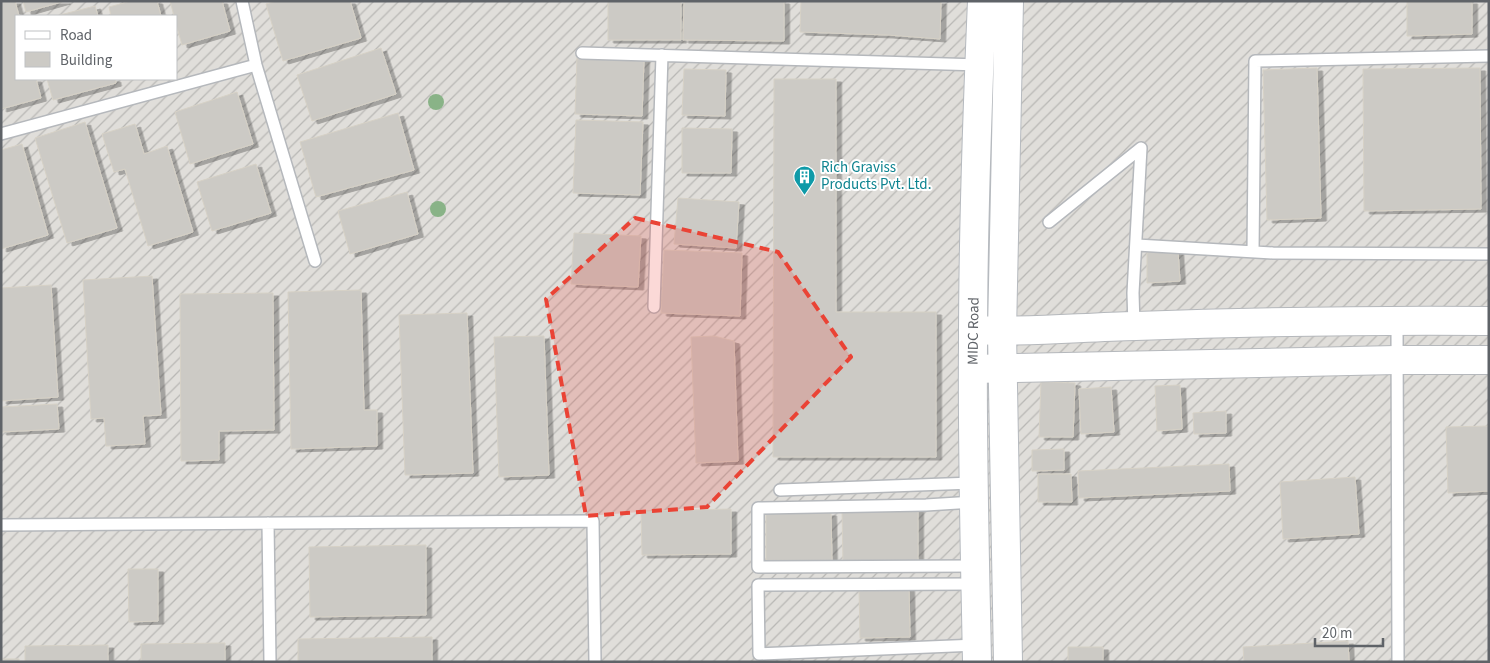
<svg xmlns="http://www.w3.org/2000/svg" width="1490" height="663" viewBox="0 0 1490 663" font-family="'Source Sans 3',sans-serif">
<defs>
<pattern id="industrial-furrows" width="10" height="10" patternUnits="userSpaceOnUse" patternTransform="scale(1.25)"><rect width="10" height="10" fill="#e0deda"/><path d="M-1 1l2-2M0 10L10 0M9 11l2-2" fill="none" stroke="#b9b8b5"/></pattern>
<filter id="shadow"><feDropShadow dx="5.5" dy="3" stdDeviation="0" flood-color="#0004"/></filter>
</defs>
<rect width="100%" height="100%" fill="#f1efe8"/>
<path fill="url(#industrial-furrows)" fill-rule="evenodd" d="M1,1H1489V662H1ZM16,16H176V79H16Z"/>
<path fill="#cccac5" stroke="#d6d1c6" filter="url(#shadow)" d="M1,1H15L19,16H16V79H36L41,98L1,109Z
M23,1H65L26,12Z
M131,1H157L161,16H111L109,7Z
M170,1H222L230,31L182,45L176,24V16H174Z
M277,1H350L361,38L283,61L266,4Z
M608,1H681V40H608Z
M684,1H784V41L683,40Z
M801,1H941L940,39L888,35L800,32Z
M1472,1V34L1407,36V2Z
M95,6L98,16H56Z
M381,48L396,94L312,121L297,75Z
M577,57L644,59L642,116L575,114Z
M1317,68L1321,218L1267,220L1263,70Z
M1480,68L1481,209L1364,211L1363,69Z
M684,69L726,70L725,116L682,115Z
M47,79H115L116,83L53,100Z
M774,79H836V312H936V457H773Z
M237,92L253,144L190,164L175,112Z
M398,113L414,170L316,197L300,142Z
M576,120L643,122L640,195L573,193Z
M85,122L117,228L67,243L35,138Z
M135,124L144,154L167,146L193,232L148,246L125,169L114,172L102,134Z
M682,128L732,129L731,173H682Z
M22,144L48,235L1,249V150Z
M256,164L271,213L212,231L197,182Z
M407,192L418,234L350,254L338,211Z
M678,198L739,202L736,248L674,244Z
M574,233L641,236L638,287L571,284Z
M664,250L742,253L740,316L661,313Z
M1178,251L1180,281L1147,283V252Z
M152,276L161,415L143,416L145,444L106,446L104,418L91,419L83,280Z
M51,285L58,397L1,401V288Z
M361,290L364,410H377V446L291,449L288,292Z
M273,293L274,430L219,431V460L181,461L180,294Z
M467,313L473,473L405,475L399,315Z
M544,336L549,475L499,477L494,337Z
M714,336L734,341L738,461L696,463L691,337Z
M1041,382L1075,383L1073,437H1039Z
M1180,385L1182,429L1157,431L1155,386Z
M1111,387L1114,432L1081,434L1079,389Z
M57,404L59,429L1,432V407Z
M1226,411V433L1194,434L1193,413Z
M1489,426V491L1448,493L1446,427Z
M1064,449V470L1032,471V450Z
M1229,464L1230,491L1079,498L1078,471Z
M1038,474H1071L1072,502H1038Z
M1355,477L1359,534L1283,539L1280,482Z
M731,509V554L642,555L641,511Z
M918,509V562L843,563L842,510Z
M831,513L832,562L766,563V514Z
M426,545V615L310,617L309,547Z
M128,569H158V621L129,622Z
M909,587L910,637L860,638L859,588Z
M432,637V662H298V639Z
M1348,641L1349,662H1244L1243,647Z
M225,643V662H141V644Z
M108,645V662H25V646Z
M1068,647H1103V662H1068Z
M1,659H19V662H1Z"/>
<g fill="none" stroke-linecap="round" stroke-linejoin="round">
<defs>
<path id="service" d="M242,1L256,65L315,261
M582,53L980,65
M1,134L256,65
M1049,222L1141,148L1133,293L1134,326
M1137,245L1273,253L1489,254
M1253,252L1255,61L1489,56
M654,307L662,55
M1397,321L1398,662
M780,490L973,483
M974,502L926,505L758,508V567L975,566
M268,523L270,662
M1,525L593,521L595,662
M975,584L758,585L759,654L977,645"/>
<path id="tertiary" d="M973,330C1027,333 1082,327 1136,326C1253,322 1371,320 1489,321
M973,369L1396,360H1489"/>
<path id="secondary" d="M977,662C975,556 972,450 973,345C973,230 977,116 982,1
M1008,662L1002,332L1009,1"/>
</defs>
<use href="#service" stroke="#b5b8bc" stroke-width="14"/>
<use href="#tertiary" stroke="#b5b8bc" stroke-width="30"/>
<use href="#secondary" stroke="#b6babf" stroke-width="30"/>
<use href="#service" stroke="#fff" stroke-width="11"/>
<use href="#tertiary" stroke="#fff" stroke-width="28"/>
<use href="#secondary" stroke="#fff" stroke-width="28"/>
</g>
<g fill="#89b387">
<circle cx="436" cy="102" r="8"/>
<circle cx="438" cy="209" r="8"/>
</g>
<path fill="#ea4335" fill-opacity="0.2" stroke="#ea4335" stroke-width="4" stroke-dasharray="10 6" stroke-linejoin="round" d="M635,218L778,252L851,357L707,507L586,516L546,299Z"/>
<defs>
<symbol id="building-pin" viewBox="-11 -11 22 30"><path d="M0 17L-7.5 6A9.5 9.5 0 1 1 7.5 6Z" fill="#0f9aa8" stroke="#fff"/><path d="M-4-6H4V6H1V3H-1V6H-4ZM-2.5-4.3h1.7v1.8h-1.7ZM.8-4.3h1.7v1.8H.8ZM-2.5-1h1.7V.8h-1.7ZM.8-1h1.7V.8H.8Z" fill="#fff"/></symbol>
</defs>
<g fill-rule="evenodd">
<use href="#building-pin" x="792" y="164" width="25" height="34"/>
</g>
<g text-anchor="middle" stroke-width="4" stroke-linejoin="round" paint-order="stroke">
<g font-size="15" fill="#0d838f" stroke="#fff" text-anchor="start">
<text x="821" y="172">Rich Graviss<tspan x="821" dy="17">Products Pvt. Ltd.</tspan></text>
</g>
<g font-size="15" fill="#5f6368" stroke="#fff">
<text transform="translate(973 331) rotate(-89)" y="5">MIDC Road</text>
</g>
</g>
<rect width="1490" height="663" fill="none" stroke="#5f6368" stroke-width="5"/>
<rect x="15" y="15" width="162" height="65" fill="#ffffff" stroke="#bfc1c3"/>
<rect x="25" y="31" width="25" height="8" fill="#ffffff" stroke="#bfc1c3"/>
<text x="60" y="40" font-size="15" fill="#5f6368">Road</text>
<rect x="25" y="52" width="25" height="15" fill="#cccac5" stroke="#bfc1c3"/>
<text x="60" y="65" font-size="15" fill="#5f6368">Building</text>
<path d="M1315 638v8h68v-8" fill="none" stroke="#5f6368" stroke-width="2.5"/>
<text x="1322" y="638" font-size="15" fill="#5f6368" stroke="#ffffff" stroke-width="4" paint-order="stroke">20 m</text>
</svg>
